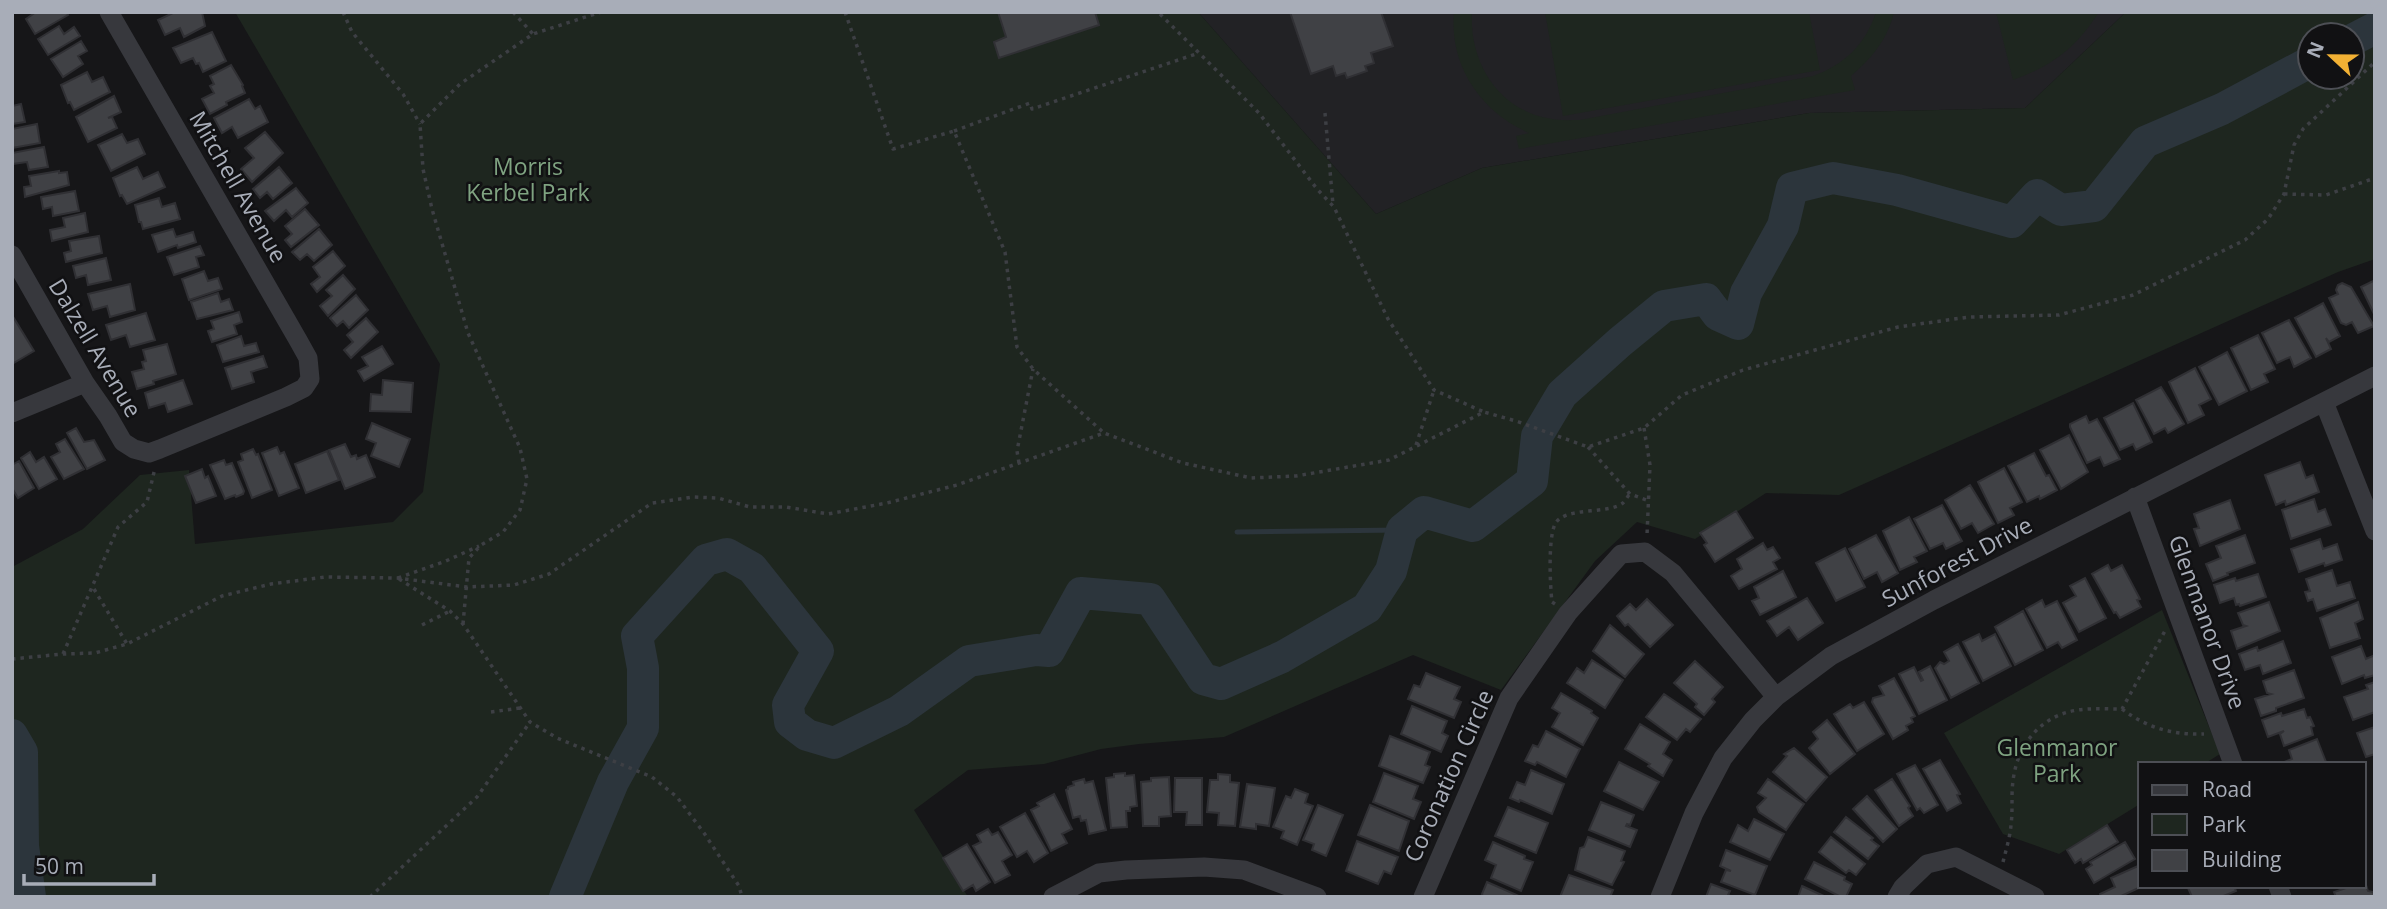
<svg xmlns="http://www.w3.org/2000/svg" width="2387" height="909" viewBox="0 0 2387 909" font-family="'Open Sans',sans-serif">
<rect width="100%" height="100%" fill="#161618"/>
<path fill="#222225" d="M1198,12H2126L2025,108L1809,113L1482,168L1376,214Z"/>
<path fill="#1e261f" fill-rule="evenodd" d="M235,12H1198L1376,214L1482,168L1809,113L2025,108L2126,12H2375V259L2338,272L1839,495L1766,493L1695,539L1637,522L1595,561L1501,690L1413,655L1224,737L1139,744L1101,749L1044,764L968,770L914,810L968,897H12V567L83,529L140,475L189,470L195,544L393,522L423,492L440,364ZM2310,35H2352V77H2310Z
M1454,12H1472C1469,61 1497,108 1547,118C1558,121 1569,120 1580,120L1813,76C1844,65 1866,44 1876,12H1894C1888,39 1871,59 1851,76L1855,90L1519,149L1516,136L1529,133C1481,112 1449,66 1454,12Z
M1545,12H1809L1820,70L1563,116Z
M1996,12H2099C2076,48 2052,66 2013,80Z
M2162,610L2220,754L2204,764H2140V804L2059,854L2003,834L1944,733Z"/>
<g fill="none" stroke-linecap="round" stroke-linejoin="round">
<path stroke="#2c353c" stroke-width="5" d="M1237,532L1402,530"/>
<path stroke="#2c353c" stroke-width="32" d="M2352,40L2375,28
M12,735L22,752L23,846L30,897
M565,897L613,782L643,728V668L637,636L706,560L727,554L752,568L818,651L788,705L790,722L807,735L834,743L899,711L969,661L1036,650L1049,651L1081,593L1150,599L1203,679L1221,684L1282,657L1367,608L1391,571L1402,530L1424,512L1473,526L1532,481L1537,436L1562,394L1620,342L1664,306L1706,299L1718,315L1738,324L1746,293L1783,226L1792,188L1833,178L1897,190L2012,222L2037,195L2061,210L2094,206L2145,142L2222,109L2310,62"/>
</g>
<path fill="#404145" stroke="#303034" stroke-width="2" d="M36,12H66L68,15L35,34L26,19Z
M175,12H202L205,26L184,37L180,28L165,35L158,20Z
M998,12H1095L1099,25L999,58L994,42L1006,37Z
M1290,12H1381L1393,46L1371,53L1374,63L1365,66L1367,71L1347,78L1345,73L1336,76L1333,66L1311,74Z
M59,26L64,34L74,27L80,36L48,55L38,39Z
M212,32L226,61L203,72L199,63L196,64L193,58L181,63L173,48Z
M81,41L87,51L78,56L83,64L63,77L51,59Z
M231,65L243,85L242,86L245,93L226,102L227,105L210,114L202,99L214,93L210,86L214,84L210,76Z
M87,72L92,82L103,77L110,92L74,110L70,102L68,103L61,85Z
M114,96L121,112L108,118L112,117L117,128L88,142L76,117Z
M249,99L255,109L260,106L268,122L238,138L232,127L222,133L214,118Z
M21,104L25,122L12,124V106Z
M37,124L40,143L12,148V129Z
M265,132L283,153L252,182L241,169L254,158L245,148Z
M122,134L127,143L138,139L145,154L111,171L98,145Z
M44,147L48,167L29,170L27,162L12,164V153Z
M137,167L143,179L158,172L165,187L127,204L122,195L120,196L113,178Z
M279,167L292,183L273,199L267,192L260,198L253,189Z
M59,171V173L67,172L69,185L25,197L24,187L31,186L29,176Z
M296,188L308,203L292,217L286,210L274,221L265,211Z
M75,191L79,211L53,216L52,207L43,209L41,197Z
M159,198L162,207L175,203L180,219L143,229L141,222H139L135,205Z
M305,209L319,225L291,247L285,240L292,234L285,226Z
M85,213L88,232L52,241L50,230L65,227L63,218Z
M173,229L176,237L193,232L196,242L178,248L177,245L158,252L152,235Z
M319,229L332,245L314,261L307,254L300,260L292,252Z
M99,236L102,253L66,262L64,253L71,251L69,241Z
M200,246L204,255L196,257L199,267L174,275L167,257Z
M333,251L345,266L317,292L311,284L320,277L313,267Z
M106,258L111,280L88,285L86,275L76,278L73,266Z
M204,271L208,281L218,278L222,289L189,300L182,279Z
M343,275L355,289L328,316L320,306L332,296L326,290Z
M2375,280V316L2361,287Z
M2342,283L2351,287L2374,326L2358,333L2352,322L2346,325L2341,323L2329,298L2338,294L2336,290L2338,285Z
M130,284L135,310L110,317L107,306L93,310L88,294Z
M218,293L221,302L229,299L233,310L197,319L191,302Z
M356,295L368,310L349,328L343,321L337,326L330,318Z
M2323,303L2340,336L2329,342L2326,338L2331,349L2316,357L2295,318Z
M239,312L242,322L234,325L237,334L212,342L208,331L214,329L211,321Z
M146,313L155,340L130,347L126,335L111,340L106,325Z
M12,315L34,351L12,364Z
M366,318L378,332L351,358L344,350L353,342L347,335Z
M2289,320L2311,358L2294,367L2290,357L2277,363L2262,333Z
M2258,335L2275,369L2264,374L2268,382L2251,390L2231,348Z
M241,336L244,346L256,343L259,352L223,362L217,345Z
M167,344L176,374L153,381L154,384L137,389L132,372L144,369L142,362L146,361L143,350Z
M382,346L393,364L364,381L358,371L368,366L362,357Z
M2227,352L2247,391L2219,405L2199,367Z
M263,356L267,367L251,372L254,382L232,389L225,368Z
M2195,368L2211,399L2199,405L2204,415L2188,423L2169,382Z
M183,380L192,404L168,412L165,403L149,408L145,393Z
M383,380L413,383L411,412L370,411L371,394L382,395Z
M2161,387L2184,424L2168,433L2165,428L2154,434L2136,400Z
M2133,403L2152,442L2136,450L2133,444L2120,450L2104,418Z
M2086,416L2089,423L2097,419L2120,459L2104,466L2100,457L2087,463L2070,427V424Z
M372,423L410,439L399,467L371,456L376,443L366,439Z
M76,428L84,442L94,440L105,460L87,469L67,433Z
M2069,435L2088,472L2061,489L2040,450Z
M65,439L84,469L64,479L51,457L60,452L56,444Z
M345,444L351,457L356,455L357,459L366,455L375,477L345,489L329,450Z
M277,447L280,454L284,452L299,488L279,496L262,453Z
M253,449L256,455L258,454L272,490L252,498L238,462L243,460L241,454Z
M327,451L339,480L306,493L295,464Z
M30,452L36,462L44,457L57,479L39,489L21,458Z
M2034,453L2046,476L2049,475L2057,490L2040,499L2039,496L2027,502L2008,466Z
M224,460L226,465L232,463L244,491L243,494L236,497L235,495L225,499L210,465Z
M19,461L34,488L18,498L12,488V465Z
M2300,462L2306,478L2313,475L2319,492L2286,505L2285,501L2276,505L2265,475Z
M2004,468L2022,502L2010,508L2014,515L1998,523L1978,482Z
M202,469L205,478L208,476L216,496L196,503L185,476Z
M1970,485L1994,524L1978,533L1972,523L1961,529L1945,500Z
M2314,499L2318,512L2325,509L2331,525L2291,539L2282,510Z
M2230,500L2240,529L2200,546L2194,529L2199,528L2194,514Z
M1942,505L1962,541L1946,549L1943,543L1930,549L1914,519Z
M1736,511L1753,538L1715,562L1704,545L1707,543L1700,533Z
M1909,517L1927,551L1914,557L1917,562L1900,570L1883,531Z
M1876,535L1898,573L1882,582L1877,572L1864,579L1849,549Z
M2245,535L2255,563L2227,573L2228,575L2213,581L2206,564L2221,558L2216,546Z
M2320,539L2323,549L2337,544L2342,560L2325,566L2324,563L2299,572L2291,549Z
M1763,543L1767,550L1773,547L1780,558L1773,562L1777,569L1739,589L1731,576L1742,569L1737,559Z
M1845,548L1865,587L1836,601L1816,563Z
M2108,565L2111,571L2122,565L2140,599L2137,600L2141,607L2120,618L2116,612L2114,613L2092,574Z
M2332,570L2337,586L2350,582L2355,598L2317,611L2313,599L2308,601L2305,592L2310,591L2306,579Z
M1783,571L1796,597L1760,615L1752,601L1759,598L1754,587Z
M2258,574L2266,597L2240,606L2239,604L2236,605L2234,598L2220,603L2214,585L2235,578L2236,581Z
M2085,578L2106,618L2079,632L2063,603L2076,596L2070,586Z
M1807,598L1823,623L1798,640L1789,627L1777,636L1767,621Z
M1647,599L1673,625L1650,647L1628,624L1625,626L1617,616L1630,604L1636,610Z
M2042,600L2045,607L2057,601L2077,640L2062,648L2058,642L2047,648L2026,609Z
M2269,602L2280,631L2237,649L2231,631L2246,626L2243,625L2238,613Z
M2358,602L2363,619L2355,623L2360,638L2330,648L2320,618Z
M2023,611L2043,650L2015,665L1995,627Z
M1610,625L1644,654L1625,677L1593,651Z
M1979,634L1982,641L1995,634L2011,666L1983,681L1963,642Z
M2283,641L2291,663L2263,674L2260,665L2245,670L2239,654L2257,647L2258,651Z
M1958,644L1979,683L1951,698L1935,668L1940,662L1944,664L1949,661L1944,652Z
M2361,646L2366,659L2375,655V675L2365,678L2364,675L2342,684L2332,657Z
M1592,660L1623,680L1605,708L1567,683L1577,668L1584,673Z
M1695,661L1723,687L1712,699L1715,702L1704,715L1695,707L1697,704L1674,683Z
M1930,666L1947,700L1919,714L1899,674L1914,667L1921,681L1923,680L1919,672Z
M2294,670L2304,698L2276,708V711L2261,716L2255,699L2271,694L2267,693L2263,681Z
M1426,673L1460,687L1454,699L1461,702L1454,718L1408,699L1414,685L1420,687Z
M1894,678L1915,716L1911,718L1913,722L1906,726L1908,730L1893,739L1872,702L1873,698L1884,695L1879,686Z
M2375,682V712L2353,720L2344,697L2368,689L2366,685Z
M1561,693L1592,711L1591,713L1598,718L1583,745L1552,727L1560,713L1552,708Z
M1664,694L1701,719L1690,732L1686,729L1677,740L1646,717Z
M1864,702L1884,734L1857,751L1834,714L1850,704L1853,708Z
M1412,706L1447,721L1442,733L1448,736L1441,752L1401,734Z
M2304,709L2307,718L2310,717L2314,726L2311,727L2313,735L2284,746L2280,734L2284,731L2268,737L2262,720L2281,713L2282,716Z
M1827,720L1855,754L1830,774L1809,748L1818,739L1813,732Z
M1640,724L1670,742L1663,754L1672,760L1663,776L1648,766L1650,764L1625,749Z
M2375,727V754L2366,757L2357,733Z
M1546,731L1580,749L1566,777L1537,762L1535,765L1525,761L1533,745L1538,747Z
M1390,736L1430,752L1425,765L1430,767L1423,783L1379,766Z
M2317,739L2326,762L2279,764L2292,759L2289,750Z
M1794,748L1827,777L1806,801L1773,772L1787,756L1784,754Z
M1940,760L1960,794L1957,795L1961,803L1947,811L1923,769Z
M1619,762L1659,782L1643,810L1604,791Z
M1915,765L1938,805L1924,813L1920,808L1917,810L1897,774Z
M1531,770L1564,784L1552,814L1520,800L1519,802L1510,798L1517,782L1525,785Z
M1125,773V776L1134,775L1137,806L1130,807V811H1126L1127,827L1111,828L1106,778L1114,777V774Z
M1384,773L1418,786L1413,799L1421,802L1414,819L1373,802Z
M1218,774L1230,775V782L1239,783L1235,826L1218,825L1219,813L1207,812L1210,780H1218Z
M1169,777L1171,816L1159,817V826H1143L1141,782L1151,781V778Z
M1175,778H1202V825H1186L1187,812H1174Z
M1084,779L1085,783L1093,781L1106,830L1089,834L1086,820L1081,821L1080,816L1073,818L1066,790L1068,789V787L1074,785L1073,782Z
M1768,779L1804,804L1786,830L1759,812L1757,807L1766,798L1758,793Z
M1892,779L1910,806L1908,808L1913,816L1899,826L1875,790Z
M1247,784L1275,788L1269,826L1256,824V829L1240,827Z
M1295,789L1308,794L1305,803L1313,806L1297,845L1281,838L1284,831L1273,827L1286,796L1291,798Z
M1054,794L1072,829L1062,834L1067,843L1051,851L1031,810L1039,806L1037,803Z
M1867,796L1897,829L1883,842L1853,809Z
M1601,802L1634,815L1630,825L1627,824L1626,826L1637,830L1630,847L1589,830Z
M1318,805L1343,815L1326,856L1312,850L1314,844L1303,840Z
M1370,805L1409,821L1399,851L1358,835Z
M1508,807L1548,823L1536,853L1495,836Z
M1025,813L1048,853L1034,862L1027,851L1017,857L1000,827Z
M1846,817L1873,838L1871,840L1879,846L1868,859L1834,832Z
M1754,819L1784,834L1770,860L1730,842L1738,825L1748,831Z
M2107,825L2118,842L2083,863L2081,859L2075,863L2067,850Z
M988,829L992,835L998,832L1012,855L1002,861L1010,875L995,883L973,846L981,842L977,835Z
M1588,837L1625,851L1621,861L1624,862L1612,885L1575,870L1580,848L1584,847Z
M1831,837L1865,864L1856,875L1849,870L1846,873L1819,852Z
M1357,841L1398,857L1391,874L1384,871L1378,884L1346,871Z
M1493,842L1525,856L1524,859L1533,862L1521,891L1491,878L1496,865L1485,860Z
M2125,842L2135,859L2094,883L2086,869L2092,865L2090,862Z
M967,844L990,882L976,891L973,885L963,891L943,858Z
M1726,850L1767,866L1755,895L1721,882L1726,870L1731,871L1720,866Z
M1814,862L1845,877L1844,880L1852,884L1846,897H1841L1805,879Z
M2138,866L2140,886H2143L2119,897H2101L2100,894L2115,887L2111,878Z
M1569,875L1613,890L1610,897H1560Z
M1487,882L1519,896L1518,897H1483L1482,894Z
M2365,882L2368,891L2373,892L2375,897H2336L2334,892L2352,886H2364Z
M1711,884L1730,891L1728,895L1733,897H1706Z
M1802,886L1826,897H1798Z
M2192,886H2234L2236,891L2221,897H2192L2188,888Z"/>
<g fill="none" stroke-linecap="round" stroke-linejoin="round">
<path stroke="#3d3f44" stroke-width="3.5" stroke-dasharray="3.5 5" stroke-linecap="butt" d="M343,12L352,32L403,94L420,124
M513,12L533,34
M845,12L893,149L954,131L1005,252L1017,347L1033,369L1104,433
M1160,14L1259,113L1317,189L1334,207L1388,319L1434,390L1484,412
M1325,113L1333,205
M954,131L1030,103L1032,109L1199,53
M2284,194L2326,195L2375,178
M1644,428L1650,465L1647,535
M1416,445L1434,390
M1588,447L1630,494L1649,501
M1019,463L1017,451L1033,369
M398,578L446,561L479,546
M399,579L450,611L463,624L530,722L557,738L652,777L677,797L704,833L739,886L742,897
M94,589L127,644
M1555,604L1552,602C1550,585 1548,539 1555,524C1565,506 1607,515 1623,503C1624,503 1629,494 1630,494
M463,624L469,558L481,545L503,532L520,510L527,479L520,448L468,333L432,209L423,169L420,124L460,84L533,34L601,12
M422,625L450,611
M63,654L118,527L147,502L155,468
M12,659L63,654L95,653L127,644L222,596L271,584L325,577L397,578L467,587L514,585L549,574L652,503L694,497L718,498L750,507H786L828,514L887,503L957,485L1104,433L1183,463L1251,478L1296,476L1389,460L1484,412L1516,421L1588,447L1644,428L1682,395L1743,370L1898,327L1969,317L2059,315L2133,295L2245,240L2268,219L2284,194L2294,145L2303,129L2375,62
M2122,709C2147,728 2173,735 2204,734
M491,712L520,708
M2003,862C2006,850 2010,837 2011,825C2013,810 2011,795 2013,781C2017,745 2041,715 2078,710C2092,708 2108,709 2122,709L2166,629
M370,897L477,797L530,722"/>
<path stroke="#37383d" stroke-width="19" d="M12,255L85,383L108,416L123,442L134,449L149,453L160,449L286,397L304,388L310,379L308,358L298,340L109,12
M2324,402L2375,531
M12,413L85,383
M2135,497L2233,764
M2278,886L2282,897
M1053,897L1099,873L1126,870L1204,867L1244,870L1317,897
M1423,897L1509,698L1568,613L1621,554L1645,552L1673,573L1776,697
M1660,897L1694,813L1723,758L1753,720L1776,697L1831,656L1934,600L2375,376
M1897,897L1903,887L1927,864L1956,857L2035,897"/>
</g>
<g text-anchor="middle" stroke-width="5" stroke-linejoin="round" paint-order="stroke">
<g font-size="23" fill="#7fa381" stroke="#111113">
<text x="528" y="175">Morris<tspan x="528" dy="26">Kerbel Park</tspan></text>
<text x="2057" y="756">Glenmanor<tspan x="2057" dy="26">Park</tspan></text>
</g>
<g font-size="23" fill="#a8adb8" stroke="#111113">
<text transform="translate(238 187) rotate(60)" y="8">Mitchell Avenue</text>
<text transform="translate(95 348) rotate(59)" y="8">Dalzell Avenue</text>
<text transform="translate(1957 562) rotate(-28)" y="8">Sunforest Drive</text>
<text transform="translate(2207 622) rotate(70)" y="8">Glenmanor Drive</text>
<text transform="translate(1449 776) rotate(-66)" y="8">Coronation Circle</text>
</g>
</g>
<rect width="2387" height="909" fill="none" stroke="#a8adb8" stroke-width="28"/>
<rect x="2138" y="762" width="228" height="126" fill="#111113" stroke="#4d4f55" stroke-width="2"/>
<rect x="2152" y="785" width="35" height="10" fill="#37383d" stroke="#4d4f55" stroke-width="2"/>
<text x="2202" y="797" font-size="21" fill="#a8adb8">Road</text>
<rect x="2152" y="814" width="35" height="21" fill="#1e261f" stroke="#4d4f55" stroke-width="2"/>
<text x="2202" y="832" font-size="21" fill="#a8adb8">Park</text>
<rect x="2152" y="850" width="35" height="21" fill="#404145" stroke="#4d4f55" stroke-width="2"/>
<text x="2202" y="867" font-size="21" fill="#a8adb8">Building</text>
<g transform="translate(2331 56) rotate(292)"><circle r="33" fill="#111113" stroke="#4d4f55" stroke-width="2"/>
<path d="M0-5L12 26L0 18L-12 26Z" fill="#f2b134"/>
<text y="-10" font-size="19" font-weight="bold" text-anchor="middle" fill="#a8adb8">N</text>
</g>
<path d="M24 874v10h130v-10" fill="none" stroke="#a8adb8" stroke-width="3.5"/>
<text x="35" y="874" font-size="21" fill="#a8adb8" stroke="#111113" stroke-width="5" paint-order="stroke">50 m</text>
</svg>
